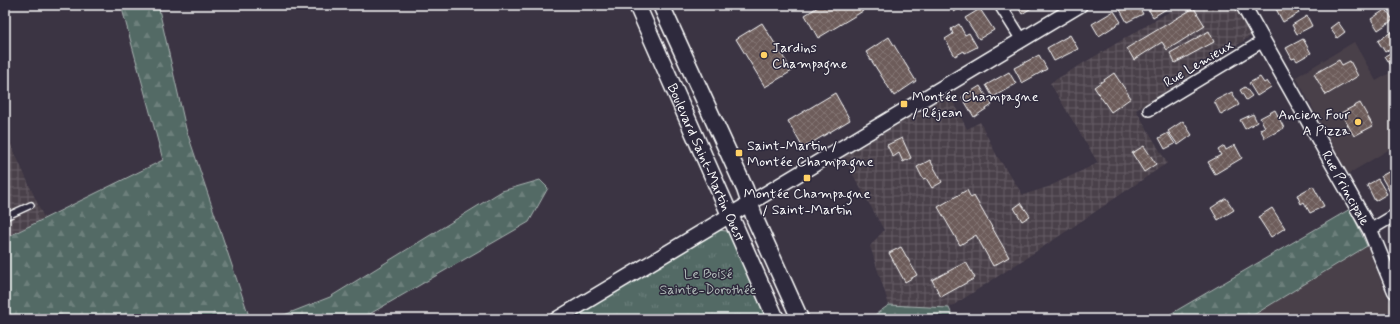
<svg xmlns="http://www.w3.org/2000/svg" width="1400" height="324" viewBox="0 0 1400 324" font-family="Mynerve,sans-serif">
<defs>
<pattern id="industrial-grid" width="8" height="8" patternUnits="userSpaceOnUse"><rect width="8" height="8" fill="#4a404a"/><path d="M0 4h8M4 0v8" fill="none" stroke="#655d65"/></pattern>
<pattern id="forest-firs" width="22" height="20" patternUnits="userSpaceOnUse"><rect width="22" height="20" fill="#536a65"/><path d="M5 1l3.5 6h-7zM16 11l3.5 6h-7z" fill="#6d807c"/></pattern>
<pattern id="park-tufts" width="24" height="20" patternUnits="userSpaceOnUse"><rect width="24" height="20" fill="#536a65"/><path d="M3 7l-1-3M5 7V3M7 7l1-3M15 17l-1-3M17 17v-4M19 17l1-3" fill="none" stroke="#6d807c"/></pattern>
<pattern id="building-cross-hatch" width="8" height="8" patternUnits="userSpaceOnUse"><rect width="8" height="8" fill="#6d5c5a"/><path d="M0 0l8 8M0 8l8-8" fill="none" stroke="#837473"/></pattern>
</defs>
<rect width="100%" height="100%" fill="#3b3443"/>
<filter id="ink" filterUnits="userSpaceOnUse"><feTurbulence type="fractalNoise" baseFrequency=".025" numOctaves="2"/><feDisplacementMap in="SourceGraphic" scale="8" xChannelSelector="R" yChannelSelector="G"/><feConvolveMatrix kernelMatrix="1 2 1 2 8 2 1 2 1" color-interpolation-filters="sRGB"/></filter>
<g filter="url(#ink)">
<path fill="#4a404a" d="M1354,42L1376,81L1395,70V146L1348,174L1296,77Z
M1367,246L1395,316V319H1247Z"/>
<path fill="url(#industrial-grid)" d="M1181,5H1234L1251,36L1136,110L1167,163L1049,243L949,308L889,305L870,246L884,230L843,157L949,94L967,129L980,122L997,156L1023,195L1048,187L1098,163L1050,83Z
M5,131L44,218L5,238Z"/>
<path fill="url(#forest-firs)" stroke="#a9b4b2" d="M121,5H158L186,129L250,319H5V238L163,160Z
M540,180L548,188L529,222L361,319H274L330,297L502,191Z
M1350,209L1367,246L1247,319H1162Z
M889,305L949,308L954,319H869Z"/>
<path fill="url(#park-tufts)" stroke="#a9b4b2" d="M718,230L727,231L731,237L766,319H574L616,291Z"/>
<path fill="url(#building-cross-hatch)" stroke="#fff" d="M821,5H859L863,11L818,38L805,15Z
M949,5H971L962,11L960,8L954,12Z
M1017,5H1036L1022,14Z
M1119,5H1138L1143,14L1127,22L1118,6Z
M1146,5H1166L1168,8L1153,17Z
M1283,5H1294L1299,13L1283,22L1276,9Z
M1362,5H1373L1365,10Z
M1194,8L1205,26L1167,50L1162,42L1134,60L1127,48Z
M980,9L994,30L979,39L965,18Z
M1386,9L1393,20L1378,30L1371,19Z
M1114,11L1121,22L1099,36L1092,24Z
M1307,16L1312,26L1297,34L1292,25Z
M1338,22L1345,32L1337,38L1330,28Z
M762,23L792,71L765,87L736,39Z
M959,24L965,35L969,33L977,47L965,53L964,51L955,56L945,39L953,34L951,29Z
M1394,30L1395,32V46L1385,52L1378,41Z
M1209,31L1214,42L1175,63L1170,53Z
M1070,35L1078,49L1054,61L1047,48Z
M889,37L916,81L894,96L866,52Z
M1303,39L1311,53L1297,61L1295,58L1292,59L1286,48Z
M1395,50V65L1392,67L1385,56Z
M1039,55L1047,69L1022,83L1014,68Z
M1339,60L1342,65L1350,61L1358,76L1326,95L1314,74Z
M1009,72L1016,84L993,97L986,85Z
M1114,73L1131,98L1111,112L1094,87Z
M1260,77L1264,83L1267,81L1271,87L1257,96L1249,83Z
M980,86L992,105L974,117L962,97Z
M1245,87L1252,96L1246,100L1240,90Z
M1232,92L1239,105L1221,115L1214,101Z
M835,93L850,120L803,148L788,121Z
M1360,103L1373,126L1354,136L1341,113Z
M1275,110L1284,128L1265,138L1260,129L1265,127L1260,118Z
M1253,114L1257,122L1245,129L1240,120Z
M1183,121L1192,135L1178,145L1168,131Z
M1168,133L1175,144L1165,149L1159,138Z
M902,138L911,158L903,162L899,153L893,157L887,145Z
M1235,145L1242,158L1215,174L1208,162L1221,155L1218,150L1224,146L1226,150Z
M1144,146L1156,164L1144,172L1132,153Z
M930,160L942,182L932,188L926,178L923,179L917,167Z
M1392,170L1395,175V189L1390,192L1381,176Z
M1378,179L1387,194L1375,201L1367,185Z
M1313,186L1324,206L1310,213L1304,202L1301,204L1297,195Z
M967,190L971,198L974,196L1009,257L993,266L976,235L960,245L938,207Z
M1226,198L1234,210L1218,220L1211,208Z
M1021,203L1030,216L1022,221L1014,208Z
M1272,208L1285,228L1271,237L1258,217Z
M901,247L917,275L905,282L889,253Z
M966,262L975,278L941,297L932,280Z"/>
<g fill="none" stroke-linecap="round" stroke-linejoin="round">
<defs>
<path id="service" d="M5,217L31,205"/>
<path id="minor" d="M1000,5L1022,40
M1149,110L1263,41
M1370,230L1395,215"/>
<g id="tertiary">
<path id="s1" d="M1243,5L1370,230L1395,291"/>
<path d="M557,319L1080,5"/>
</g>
<g id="secondary">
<path id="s2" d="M637,5L776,319"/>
<path d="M661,5L745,189L755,219L800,319"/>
</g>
</defs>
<use href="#service" stroke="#fff" stroke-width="8"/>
<use href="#minor" stroke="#fff" stroke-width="14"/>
<use href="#tertiary" stroke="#fff" stroke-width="17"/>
<use href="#secondary" stroke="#fff" stroke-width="19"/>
<use href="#service" stroke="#2f2a3d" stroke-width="5.5"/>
<use href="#minor" stroke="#2f2a3d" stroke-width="11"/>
<use href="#tertiary" stroke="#2f2a3d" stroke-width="14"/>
<use href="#secondary" stroke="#2f2a3d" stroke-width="16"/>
</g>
</g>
<g fill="#ffd166" stroke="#2f2a3d" stroke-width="1.5">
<circle cx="764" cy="55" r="4"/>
<rect x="900" y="100" width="8" height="8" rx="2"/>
<circle cx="1358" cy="122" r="4"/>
<rect x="735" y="149" width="8" height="8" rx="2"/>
<rect x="803" y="174" width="8" height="8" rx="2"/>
</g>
<g text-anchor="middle" stroke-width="3" stroke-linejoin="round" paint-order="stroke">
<g font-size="14" fill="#fff" stroke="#2f2a3d" text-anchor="start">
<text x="772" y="52">Jardins<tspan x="772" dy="16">Champagne</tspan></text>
<text x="912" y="101">Montée Champagne<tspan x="912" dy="16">/ Réjean</tspan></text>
<text x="1350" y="119" text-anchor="end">Ancien Four<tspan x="1350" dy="16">A Pizza</tspan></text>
<text x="747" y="150">Saint-Martin /<tspan x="747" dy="16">Montée Champagne</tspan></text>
<text x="807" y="198" text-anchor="middle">Montée Champagne<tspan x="807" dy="16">/ Saint-Martin</tspan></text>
</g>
<g font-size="14" fill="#fff" stroke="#2f2a3d">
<text transform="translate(1198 63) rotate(-31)" y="5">Rue Lemieux</text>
<text dy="5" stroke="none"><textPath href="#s2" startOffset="172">Boulevard Saint-Martin Ouest</textPath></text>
<text dy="5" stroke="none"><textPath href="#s1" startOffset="210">Rue Principale</textPath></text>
</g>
<g font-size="14" fill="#b2bcba" stroke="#2f2a3d">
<text x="708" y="278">Le Boisé<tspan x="708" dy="16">Sainte-Dorothée</tspan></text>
</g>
</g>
<rect width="1400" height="324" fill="none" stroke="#2f2a3d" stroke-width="20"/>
<rect x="10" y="10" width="1380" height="304" fill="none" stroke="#fff" stroke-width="1.5" filter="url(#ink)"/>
</svg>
